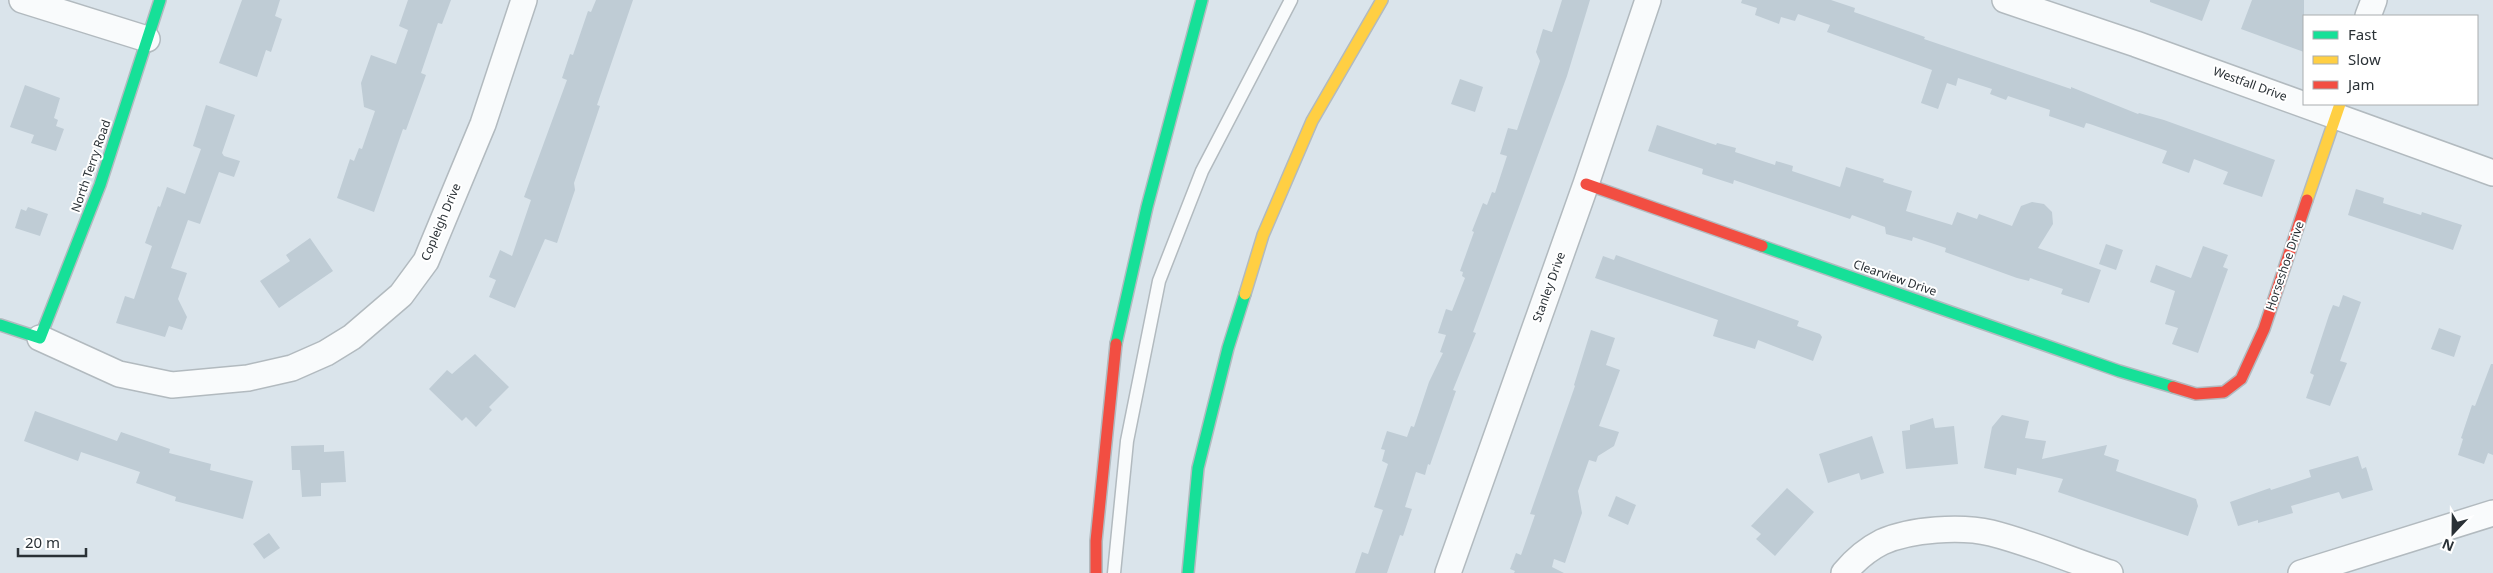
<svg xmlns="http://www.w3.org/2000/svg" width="2493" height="573" viewBox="0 0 2493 573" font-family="'Noto Sans',sans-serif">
<rect width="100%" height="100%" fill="#dae4eb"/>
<path fill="#bfccd5" d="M242,0H280L275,16L282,19L271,52L266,50L257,77L219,63Z
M408,0H451L442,24L438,23L421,73L426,75L406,130L403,129L374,212L337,198L350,159L354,161L359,148L362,149L375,111L364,107L361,83L371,55L396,64L408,30L399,26Z
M596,0H633L597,105L600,106L574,183L575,190L557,243L545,239L515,308L489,297L496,280L489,277L500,250L512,256L531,200L524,197L567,80L562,78L570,54L573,55L588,11L591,12Z
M1562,0H1590L1567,76L1473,332L1476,333L1453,390L1456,391L1430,465L1428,464L1425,475L1416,472L1405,507L1412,509L1403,536L1400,535L1387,573H1355L1362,552L1368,554L1383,510L1374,507L1388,464L1382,461L1385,450L1381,449L1387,431L1407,437L1411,426L1414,427L1429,382L1443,353L1440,352L1446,335L1438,333L1446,309L1452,311L1465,278L1462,276L1463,272L1460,271L1474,232L1472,231L1483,203L1487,205L1492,192L1495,193L1507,156L1500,154L1508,128L1517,130L1540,61L1536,52L1543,29L1552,32Z
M1742,0H1831L1855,8L1854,12L1925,37L1924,39L2071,89V87L2138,114L2139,113L2164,120L2275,160L2262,197L2223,184L2228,172L2194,159L2189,173L2162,163L2167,151L2090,124L2086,123L2084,128L2049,116L2050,110L2008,96L2006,100L1990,94L1992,89L1958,78L1956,86L1947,83L1938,109L1921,103L1932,70L1827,32L1830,25L1798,14L1795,21L1781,17L1779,24L1755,15L1757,8L1741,3Z
M2150,0H2210L2202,21L2150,2Z
M2252,0H2304V52L2241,29Z
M1460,79L1483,87L1475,112L1451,104Z
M25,85L60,98L54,118L58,120L56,126L64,129L56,151L31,143L34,135L10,127Z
M206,105L235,115L222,153L224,156L240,161L234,177L219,172L200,224L188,220L171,268L187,273L178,299L187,317L182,330L169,326L165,337L116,323L125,296L134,299L152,246L145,243L158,206L160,207L167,187L185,194L201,149L193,146Z
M1657,125L1716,145L1717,143L1736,148L1735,152L1775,165L1776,161L1793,166L1792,171L1840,187L1846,167L1884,179L1883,182L1912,191L1906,211L1952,225L1957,212L1977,219L1979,214L2012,226L2021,206L2032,202L2044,204L2052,212L2053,224L2038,248L2101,270L2089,303L2061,294L2063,289L2030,278L2029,281L2017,278L1945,252L1946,248L1913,237L1912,241L1886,234L1885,227L1852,215L1850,219L1734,180L1733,184L1702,174L1703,169L1648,151Z
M2356,189L2384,198L2383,203L2421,215L2422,212L2462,225L2453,250L2348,215Z
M28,207L48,214L40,236L15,228L21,209L26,211Z
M310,238L333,271L279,308L260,281L290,261L286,255Z
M2106,244L2123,250L2116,270L2099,264Z
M2203,246L2228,255L2223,267L2228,269L2198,353L2172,344L2178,328L2165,324L2175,291L2150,282L2156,265L2191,278Z
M1616,255L1799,321L1797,326L1820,334L1822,337L1813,361L1758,340L1755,349L1713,336L1718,320L1595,278L1603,256L1614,260Z
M2343,295L2361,302L2340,361L2347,363L2330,406L2306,398L2314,375L2310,373L2329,315L2333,305L2339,307Z
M2439,328L2461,336L2454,357L2431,349Z
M1591,330L1615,338L1606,365L1620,370L1599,426L1619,432L1614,446L1598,456L1596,462L1589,460L1578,491L1582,513L1565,563L1554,559L1552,567L1564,573H1514L1515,571L1510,569L1516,553L1521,555L1535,515L1530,514L1575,386L1574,385Z
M475,354L509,387L489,407L492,410L476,427L466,417L462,421L429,389L447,370L452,374Z
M2491,364H2493V455L2488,453L2484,464L2458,455L2463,439L2461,438L2472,405L2475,406Z
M35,411L117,441L121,432L170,449L169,453L211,464L210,470L253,481L243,519L175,501L176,497L136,483L140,472L81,452L78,461L24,441Z
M2002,415L2029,421L2025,438L2046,441L2042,459L2107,445L2104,455L2119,460L2116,471L2196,499L2198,506L2188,536L2058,492L2063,479L2017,468L2016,475L1984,468L1992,427Z
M1933,418L1935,428L1954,426L1958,464L1906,469L1902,431L1910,430V425Z
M1872,436L1884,473L1861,480L1859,473L1828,483L1819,454Z
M324,445V452L344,451L346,482L321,483V496L302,497L300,470H292L291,446Z
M2358,456L2362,469L2366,467L2373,490L2342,499L2339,492L2291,506L2293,513L2258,523V520L2238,526L2230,502L2270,488L2271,490L2311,477L2309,470Z
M1787,488L1814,512L1775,556L1756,539L1761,534L1751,526Z
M1616,496L1636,505L1628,525L1608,516Z
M269,533L280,548L264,559L253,544Z"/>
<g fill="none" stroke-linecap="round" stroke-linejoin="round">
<defs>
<path id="lane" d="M1114,573L1127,441L1159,281L1202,171L1291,0"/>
<path id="street" d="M22,0L147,39
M2005,0L2136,44L2493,173
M2368,16L2374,0
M40,338L119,374L172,385L248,378L292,368L326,353L352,337L401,295L426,261L483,124L524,0
M1448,573L1586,184L1648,0
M1844,573C1854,561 1868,549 1882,542C1911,529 1961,526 1991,533C2031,543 2070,560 2110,573
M2301,573L2493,513"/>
<path id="fast" d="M1762,246L2119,371L2173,387
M0,325L40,338L100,185L160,0
M1116,344L1147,207L1202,0
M1188,573L1198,468L1228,348L1245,294"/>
<path id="slow" d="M2307,200L2340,104
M1245,294L1263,235L1312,121L1382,0"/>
<path id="jam" d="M1586,184L1762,246
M2173,387L2196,394L2224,392L2241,379L2264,329L2307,200
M1096,573V541L1116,344"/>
</defs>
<use href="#lane" stroke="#b2babf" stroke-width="15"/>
<use href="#street" stroke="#b2babf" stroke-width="28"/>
<use href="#fast" stroke="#b2babf" stroke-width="14"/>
<use href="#slow" stroke="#b2babf" stroke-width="14"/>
<use href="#jam" stroke="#b2babf" stroke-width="14"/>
<use href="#lane" stroke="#f9fbfc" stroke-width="12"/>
<use href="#street" stroke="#f9fbfc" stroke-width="25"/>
<use href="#fast" stroke="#16e098" stroke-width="11"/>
<use href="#slow" stroke="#ffcf43" stroke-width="11"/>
<use href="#jam" stroke="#f24e42" stroke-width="11"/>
</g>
<g text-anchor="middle" stroke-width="4" stroke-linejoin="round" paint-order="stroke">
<g font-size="12" fill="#2a3136" stroke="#fff">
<text transform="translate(2250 84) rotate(20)" y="4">Westfall Drive</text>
<text transform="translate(91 166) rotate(-71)" y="4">North Terry Road</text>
<text transform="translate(441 222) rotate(-67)" y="4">Copleigh Drive</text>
<text transform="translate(2285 266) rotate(-71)" y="4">Horseshoe Drive</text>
<text transform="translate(1895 278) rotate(19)" y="4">Clearview Drive</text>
<text transform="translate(1549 287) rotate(-70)" y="4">Stanley Drive</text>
</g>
</g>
<rect x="2303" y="15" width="175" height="90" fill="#ffffff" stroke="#aaadaf"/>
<rect x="2313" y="31" width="25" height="8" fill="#16e098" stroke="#aaadaf"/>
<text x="2348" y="40" font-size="15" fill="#2a3136">Fast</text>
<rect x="2313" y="56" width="25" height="8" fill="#ffcf43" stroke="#aaadaf"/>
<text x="2348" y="65" font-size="15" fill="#2a3136">Slow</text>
<rect x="2313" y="81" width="25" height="8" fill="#f24e42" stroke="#aaadaf"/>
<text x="2348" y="90" font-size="15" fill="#2a3136">Jam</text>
<g transform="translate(2453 533) rotate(202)" stroke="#ffffff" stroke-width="4" paint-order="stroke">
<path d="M0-4L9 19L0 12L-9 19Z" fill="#2a3136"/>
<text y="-8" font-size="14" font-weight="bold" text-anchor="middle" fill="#2a3136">N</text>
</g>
<path d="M18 548v8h68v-8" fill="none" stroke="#2a3136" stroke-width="2.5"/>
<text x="25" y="548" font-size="15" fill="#2a3136" stroke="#ffffff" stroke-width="4" paint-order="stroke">20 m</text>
</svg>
